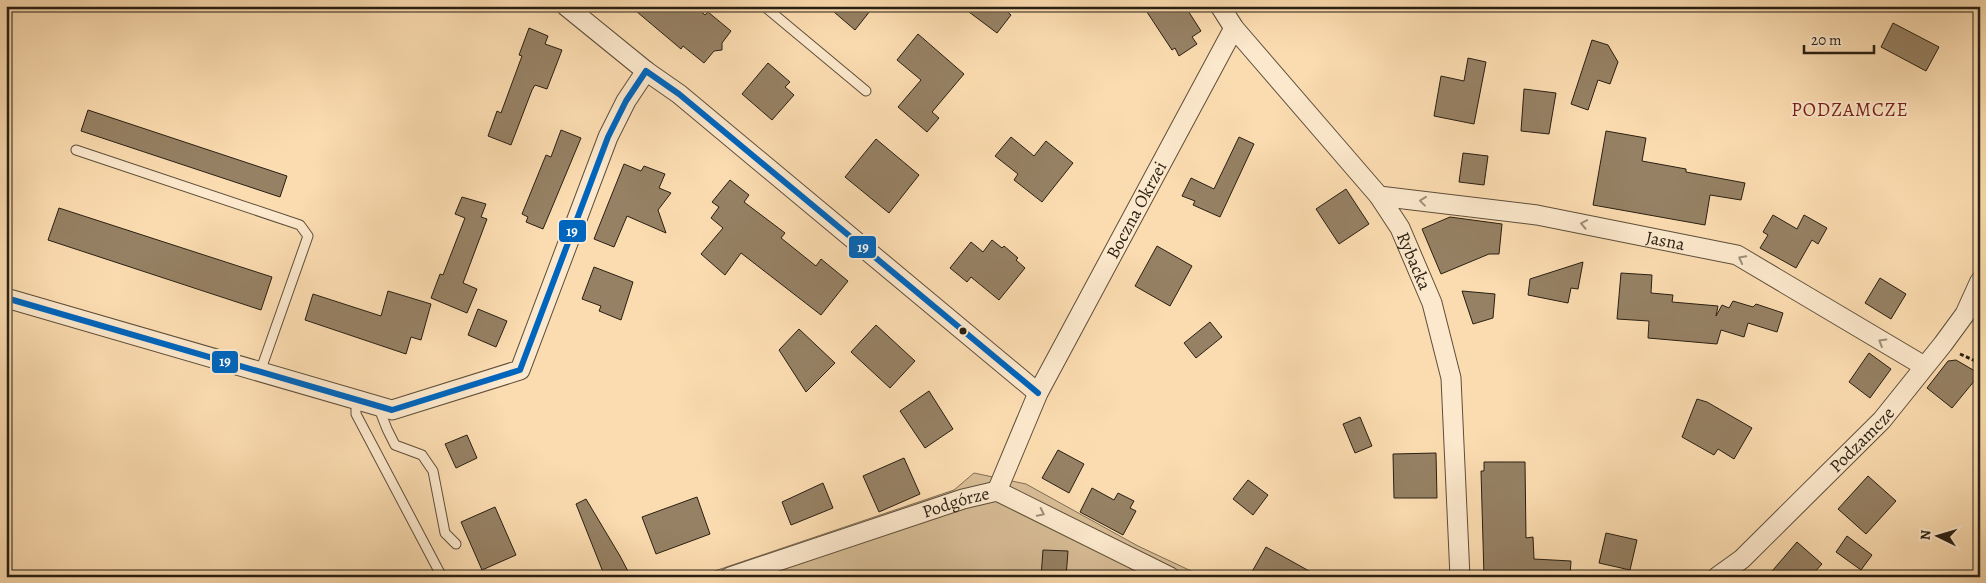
<svg xmlns="http://www.w3.org/2000/svg" width="1986" height="583" viewBox="0 0 1986 583" font-family="Alegreya,serif">
<rect width="100%" height="100%" fill="#fbdcb0"/>
<filter id="stains"><feTurbulence type="fractalNoise" baseFrequency=".004" numOctaves="4"/><feColorMatrix values="0 0 0 0 .2 0 0 0 0 .09 0 0 0 0 .02 0 0 0 .5 -.17"/></filter>
<radialGradient id="worn" r=".72"><stop offset=".6" stop-color="#630" stop-opacity="0"/><stop offset="1" stop-color="#630" stop-opacity=".3"/></radialGradient>
<path fill="#d7bc95" stroke="#806e54" d="M974,473L1026,484L1138,546L1204,577H697L954,490Z"/>
<path fill="#968164" stroke="#291f12" d="M630,6H695L705,15L708,12L731,31L722,43V50L714,51L704,63L683,46L681,49Z
M827,6H874L855,30Z
M961,6H1001L1011,15L997,33Z
M1143,6H1185L1201,31L1192,37L1197,44L1179,56L1175,48L1172,50Z
M1893,23L1939,47L1926,71L1881,47Z
M529,28L548,36L545,44L562,50L547,89L535,85L532,90L511,145L488,136L497,111L501,113L522,56L519,55Z
M918,34L964,74L932,112L939,118L927,132L898,107L921,80L897,60Z
M1592,40L1608,45L1618,62L1610,84L1598,80L1588,110L1571,104Z
M1468,58L1486,62L1474,124L1434,116L1441,76L1464,81Z
M768,63L790,82L785,87L794,95L772,120L742,94Z
M1524,89L1556,93L1549,134L1521,131Z
M88,110L287,176L280,197L81,131Z
M561,130L581,138L543,229L526,222L528,217L522,214L546,155L551,157Z
M1606,131L1646,138L1642,161L1686,169V172L1745,183L1741,200L1710,195L1705,225L1593,205Z
M1011,137L1034,156L1046,141L1073,163L1042,202L1014,180L1018,174L995,156Z
M1239,137L1254,144L1220,217L1193,205L1195,201L1182,196L1191,178L1214,189Z
M876,139L919,175L889,213L845,177Z
M1463,153L1488,156L1484,185L1459,182Z
M624,164L641,171L644,166L665,174L659,188L671,193L658,210L666,233L627,216L614,247L594,239Z
M730,180L749,195L744,202L785,233L781,238L816,266L821,259L848,281L821,315L741,253L725,275L701,254L723,228L711,218L719,207L712,202Z
M1346,189L1369,224L1339,244L1316,209Z
M462,197L486,204L481,217L487,219L463,283L477,289L467,313L431,298L440,274L443,275L465,218L455,214Z
M59,208L272,277L261,310L48,240Z
M1773,215L1797,229L1804,215L1827,228L1818,244L1812,240L1796,268L1760,248L1768,235L1763,232Z
M1450,217L1502,224L1499,254H1489L1441,274L1422,229Z
M992,240L1002,248L1004,246L1018,258L1016,260L1025,268L999,300L971,277L967,282L950,268L971,242L983,252Z
M1157,246L1192,266L1170,306L1135,286Z
M1583,262L1578,289L1571,288L1568,303L1528,295L1530,279Z
M594,267L633,282L621,320L599,311L601,306L582,299Z
M1621,273L1652,275L1651,293L1673,295L1672,302L1718,306L1716,316L1722,305L1729,308L1733,301L1753,307L1756,304L1783,313L1777,332L1748,323L1744,337L1721,330L1717,344L1648,338L1649,321L1617,319Z
M1880,278L1906,294L1891,319L1865,303Z
M388,291L431,304L421,340L411,337L406,354L305,320L313,294L381,316Z
M1462,291L1495,294L1493,318L1473,324Z
M478,309L507,321L496,347L468,335Z
M1210,322L1222,337L1196,358L1184,343Z
M876,325L915,361L890,388L851,352Z
M799,329L835,363L806,392L779,350Z
M1869,353L1891,369L1870,398L1849,382Z
M1956,360L1980,374L1952,408L1927,388L1948,361Z
M929,391L953,429L925,448L900,411Z
M1697,399L1707,402L1752,428L1734,459L1718,449L1714,455L1682,437Z
M1360,417L1372,446L1355,453L1343,424Z
M467,435L477,458L456,468L445,444Z
M1058,450L1084,464L1069,493L1042,478Z
M1436,453L1437,498H1394L1393,454Z
M904,458L920,494L879,512L863,476Z
M1484,462H1525L1526,538L1533,537L1534,559L1571,561L1570,575L1484,577L1481,471H1484Z
M1868,476L1896,501L1866,534L1838,509Z
M1248,480L1268,495L1253,515L1233,499Z
M823,483L833,508L791,525L782,502Z
M1092,488L1114,500L1118,493L1134,501L1130,508L1136,511L1123,535L1080,512Z
M697,497L710,534L656,554L642,517Z
M586,499L620,556L631,577H605L576,504Z
M495,507L516,555L482,570L461,522Z
M1606,533L1637,540L1630,570L1599,563Z
M1847,536L1872,555L1861,570L1836,552Z
M1797,542L1822,564L1810,577H1767Z
M1266,547L1320,577H1249Z
M1043,550L1068,551L1066,577H1041Z"/>
<g fill="none" stroke-linecap="round" stroke-linejoin="round">
<defs>
<path id="service" d="M764,6L866,91
M76,150L300,225L308,236L260,372
M356,400V414L442,577
M378,406L387,429L395,445L422,455L433,471L445,533L456,544"/>
<g id="minor">
<path d="M566,6L646,71"/>
<path id="s1" d="M1220,6L1234,28L1379,196L1400,228L1432,303L1451,378L1460,577"/>
<path id="s2" d="M1379,196L1537,215L1737,255L1924,366"/>
<path d="M6,298L392,410L520,370L608,137L626,101L646,71L679,94L1038,393"/>
<path id="s3" d="M997,491L1038,393L1234,28"/>
<path id="s4" d="M730,577L963,499L997,491L1170,577"/>
<path id="s5" d="M1717,577L1742,559L1882,420L1943,344L1965,314L1980,281"/>
</g>
</defs>
<use href="#service" stroke="#5e4e3a" stroke-width="11"/>
<use href="#minor" stroke="#5e4e3a" stroke-width="21"/>
<path stroke="#291f12" stroke-width="3" stroke-dasharray="4 2.5" stroke-linecap="butt" d="M1960,354L1980,363"/>
<use href="#service" stroke="#fce8cc" stroke-width="9"/>
<use href="#minor" stroke="#fce8cc" stroke-width="19"/>
<defs>
<path id="bus-1" d="M6,298L392,410L520,370L608,137L626,101L646,71L679,94L1038,393"/>
</defs>
<use href="#bus-1" stroke="#fce8cc" stroke-width="10"/>
<use href="#bus-1" stroke="#0065bd" stroke-width="6"/>
</g>
<defs><path id="oneway-chevron" d="M-2-3.5L2.5 0L-2 3.5" fill="none" stroke-width="1.6" stroke-linecap="round" stroke-linejoin="round" transform="scale(1.25)"/></defs>
<g stroke="#9d8e78">
<use href="#oneway-chevron" transform="translate(1423 201) rotate(-173)"/>
<use href="#oneway-chevron" transform="translate(1584 224) rotate(-169)"/>
<use href="#oneway-chevron" transform="translate(1742 259) rotate(-152)"/>
<use href="#oneway-chevron" transform="translate(1882 342) rotate(-149)"/>
<use href="#oneway-chevron" transform="translate(1041 513) rotate(26)"/>
</g>
<circle fill="#291f12" stroke="#fce8cc" stroke-width="2" cx="963" cy="331" r="4.5"/>
<g text-anchor="middle" stroke-width="4" stroke-linejoin="round" paint-order="stroke">
<g font-size="18" fill="#291f12" stroke="#fce8cc">
<text dy="6" stroke="none"><textPath href="#s3" startOffset="314">Boczna Okrzei</textPath></text>
<text dy="6" stroke="none"><textPath href="#s2" startOffset="290">Jasna</textPath></text>
<text dy="6" stroke="none"><textPath href="#s1" startOffset="322">Rybacka</textPath></text>
<text dy="6" stroke="none"><textPath href="#s5" startOffset="200">Podzamcze</textPath></text>
<text dy="6" stroke="none"><textPath href="#s4" startOffset="238">Podgórze</textPath></text>
</g>
<g font-size="19" letter-spacing="1" fill="#7a1f14" stroke="#fce8cc">
<text x="1850" y="116">PODZAMCZE</text>
</g>
</g>
<g stroke="#fce8cc" stroke-width="2">
<rect x="558" y="219" width="29" height="24" rx="5" fill="#0065bd"/>
<rect x="848" y="235" width="29" height="24" rx="5" fill="#0065bd"/>
<rect x="211" y="350" width="28" height="24" rx="5" fill="#0065bd"/>
</g>
<g font-size="14" text-anchor="middle" font-weight="bold" fill="#fff">
<text x="572" y="236">19</text>
<text x="863" y="252">19</text>
<text x="225" y="366">19</text>
</g>
<rect width="1986" height="583" fill="none" stroke="#fbdcb0" stroke-width="25"/>
<rect x="8" y="8" width="1971" height="568" fill="none" stroke="#291f12" stroke-width="2.5"/>
<rect x="12" y="12" width="1961" height="558" fill="none" stroke="#291f12"/>
<g transform="translate(1938 536) rotate(275)" stroke="#fce8cc" stroke-width="4" paint-order="stroke">
<path d="M0-4L9 19L0 12L-9 19Z" fill="#291f12"/>
<text y="-8" font-size="14" font-weight="bold" text-anchor="middle" fill="#291f12">N</text>
</g>
<path d="M1804 45v8h70v-8" fill="none" stroke="#291f12" stroke-width="2.5"/>
<text x="1811" y="45" font-size="15" fill="#291f12" stroke="#fce8cc" stroke-width="4" paint-order="stroke">20 m</text>
<rect width="100%" height="100%" filter="url(#stains)"/>
<rect width="100%" height="100%" fill="url(#worn)"/>
</svg>
